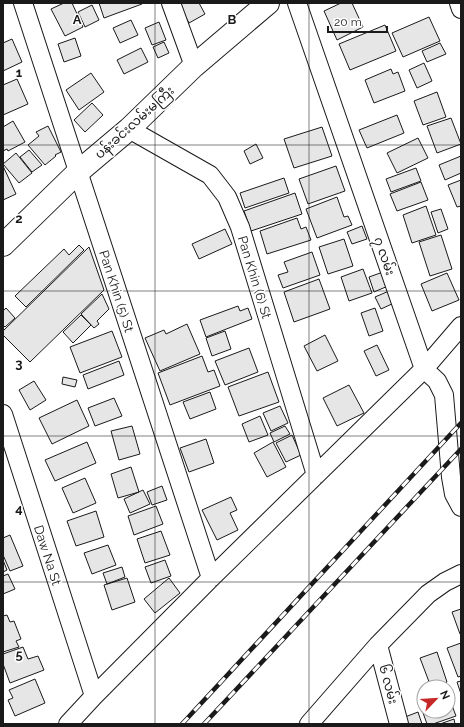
<svg xmlns="http://www.w3.org/2000/svg" width="464" height="727" viewBox="0 0 464 727" font-family="Raleway,'Noto Sans Myanmar',sans-serif">
<rect width="100%" height="100%" fill="#fff"/>
<path fill="#e6e6e6" stroke="#1a1a1a" d="M64,3H72L83,27L65,36L51,9Z
M99,3H142V4L104,18Z
M178,3H199L205,14L189,23Z
M341,3H352L363,27L337,40L324,11Z
M92,5L99,20L85,27L78,12Z
M429,17L440,41L403,57L392,33Z
M131,20L138,35L120,43L113,28Z
M159,22L166,40L152,45L145,28Z
M385,25L396,51L350,70L339,44Z
M75,38L81,56L64,62L58,44Z
M12,39L22,62L3,71V43Z
M164,42L169,53L158,58L153,47Z
M440,43L446,54L427,62L422,51Z
M141,48L148,62L124,74L117,60Z
M424,63L432,81L417,88L409,70Z
M391,69L393,74L398,72L405,91L374,103L365,80Z
M91,73L104,92L79,110L66,90Z
M17,79L28,104L3,115V85Z
M437,92L446,117L423,125L414,101Z
M92,103L103,115L85,132L74,120Z
M397,115L404,133L367,148L359,130Z
M451,118L461,144L437,153L427,126Z
M13,121L25,142L8,151L7,149L3,151V127Z
M48,126L61,152L55,155L56,156L45,165L28,145L39,136L36,132Z
M322,127L332,156L294,168L284,139Z
M418,138L428,158L397,173L387,153Z
M256,144L263,158L250,164L244,151Z
M29,150L42,165L32,172L20,157Z
M16,153L32,173L19,183L3,164Z
M461,156V173L445,180L439,165Z
M3,166L16,194L3,200Z
M336,166L345,191L308,204L299,179Z
M416,168L421,181L391,192L386,179Z
M284,178L289,193L245,208L240,193Z
M461,180V206L457,207L448,185Z
M421,182L428,200L397,211L390,194Z
M295,193L302,214L251,231L244,211Z
M337,197L344,217L348,216L352,225L317,238L306,209Z
M426,206L436,235L412,243L403,215Z
M441,209L448,229L438,233L431,212Z
M297,218L301,229L306,227L311,240L267,254L260,231Z
M362,226L367,239L352,244L347,232Z
M225,229L232,244L199,259L192,244Z
M441,235L452,269L430,276L419,242Z
M344,239L353,266L328,274L319,247Z
M79,245L84,250L26,307L15,296L64,249L69,255Z
M89,247L104,290L30,362L3,335V331Z
M312,252L320,275L283,288L278,275L288,272L284,262Z
M363,269L372,293L349,301L341,277Z
M383,272L388,286L374,292L369,277Z
M447,273L459,300L432,311L421,284Z
M319,279L330,309L294,322L284,292Z
M389,291L394,303L381,309L375,297Z
M102,294L109,309L97,321L99,324L94,328L81,314Z
M238,306L240,311L248,308L252,319L206,337L200,320Z
M6,308L15,318L5,327L3,325V311Z
M375,308L383,331L369,336L361,313Z
M81,315L91,325L73,343L63,332Z
M187,324L200,354L160,371L145,338L164,330L166,334Z
M112,331L122,357L80,373L70,347Z
M225,331L231,349L212,356L206,338Z
M325,335L338,361L317,371L304,346Z
M377,345L389,370L376,376L364,351Z
M249,348L258,372L225,385L215,361Z
M202,356L208,372L214,370L220,386L170,405L158,373Z
M119,361L124,375L88,389L83,375Z
M268,372L279,402L239,416L228,387Z
M63,377L77,380L75,387L62,384Z
M34,381L46,400L30,410L19,390Z
M349,385L364,413L337,426L323,398Z
M210,392L216,409L190,419L183,402Z
M114,398L122,416L95,426L88,408Z
M77,400L89,426L52,444L39,418Z
M280,406L288,423L271,431L263,413Z
M260,416L268,435L249,442L242,424Z
M132,426L140,454L119,460L111,431Z
M285,426L290,434L274,442L270,433Z
M292,435L301,455L286,462L276,443Z
M206,439L214,463L189,472L180,448Z
M87,442L96,463L55,481L45,460Z
M273,442L286,467L267,477L254,453Z
M131,467L139,492L118,498L111,474Z
M85,478L96,503L73,513L62,488Z
M162,486L167,500L152,505L147,492Z
M143,490L150,504L130,513L124,499Z
M231,497L237,510L230,513L238,530L217,540L202,510Z
M156,506L163,524L134,535L128,516Z
M96,511L104,537L76,546L67,521Z
M161,531L170,555L145,563L137,539Z
M10,535L23,566L10,571L3,555V538Z
M108,545L116,565L92,574L84,553Z
M3,560L7,570L3,572Z
M165,560L171,576L151,583L145,567Z
M122,567L125,577L107,584L103,573Z
M8,574L15,589L3,594V576Z
M127,578L135,602L112,610L104,585Z
M169,578L180,593L155,613L144,599Z
M461,609V633L460,634L452,612Z
M7,615L10,622L14,621L21,639L16,641L19,647L3,652V616Z
M461,643V676L458,677L447,648Z
M23,647L28,659L38,656L44,670L10,683L3,664V654Z
M437,652L447,682L431,687L420,658Z
M35,679L45,703L15,716L8,700L13,698L9,690Z
M461,681V694L457,682Z
M450,700L456,716L433,724H427L422,710L424,709V711H448V701Z
M418,712L422,724H408L405,717Z
M454,719L455,724H440Z"/>
<g fill="none" stroke-linecap="round" stroke-linejoin="round">
<defs>
<path id="minor" d="M23,3L211,578
M171,3L194,66
M297,3L424,369L437,381L444,395L451,477L454,494L461,507
M459,3L461,9
M129,129L210,175L227,197L240,227L316,475
M3,414L94,696
M378,645L399,724
M68,724L94,696L211,578L424,369L461,326
M309,724L378,645L428,594L445,582L461,574"/>
<path id="primary" d="M3,245L78,172L129,129L194,66L268,3"/>
</defs>
<use href="#minor" stroke="#1a1a1a" stroke-width="20"/>
<use href="#primary" stroke="#1a1a1a" stroke-width="24"/>
<use href="#minor" stroke="#fff" stroke-width="18"/>
<use href="#primary" stroke="#fff" stroke-width="22"/>
<defs>
<path id="rail" d="M182,724L461,423
M204,724L461,449"/>
</defs>
<use href="#rail" stroke="#1a1a1a" stroke-width="4.5"/>
<use href="#rail" stroke="#fff" stroke-width="3" stroke-dasharray="9" stroke-linecap="butt"/>
</g>
<path fill="none" stroke="#1a1a1a" stroke-width="1" stroke-opacity="0.55" d="M155,3V724M309,3V724M3,145H461M3,291H461M3,436H461M3,582H461"/>
<g text-anchor="middle" stroke-width="3" stroke-linejoin="round" paint-order="stroke">
<g font-size="13" fill="#1a1a1a" stroke="#fff">
<text transform="translate(134 122) rotate(-42)" y="5">ပန်းခင်းလမ်းမကြီး</text>
<text transform="translate(385 256) rotate(71)" y="5">၇ လမ်း</text>
<text transform="translate(255 277) rotate(73)" y="5">Pan Khin (6) St</text>
<text transform="translate(117 291) rotate(72)" y="5">Pan Khin (5) St</text>
<text transform="translate(48 555) rotate(72)" y="5">Daw Na St</text>
<text transform="translate(389 684) rotate(75)" y="5">၆ လမ်း</text>
</g>
</g>
<g font-size="13" text-anchor="middle" font-weight="bold" fill="#1a1a1a" stroke="#fff" stroke-width="3" stroke-linejoin="round" paint-order="stroke">
<text x="77" y="24">A</text>
<text x="232" y="24">B</text>
<text x="19" y="77">1</text>
<text x="19" y="223">2</text>
<text x="19" y="368">3</text>
<text x="19" y="513">4</text>
<text x="19" y="659">5</text>
</g>
<rect width="464" height="727" fill="none" stroke="#1a1a1a" stroke-width="8"/>
<g transform="translate(436 699) rotate(65)"><circle r="19" fill="#ffffff" stroke="#a3a3a3"/>
<path d="M0-3L7 15L0 10L-7 15Z" fill="#c62828"/>
<text y="-6" font-size="11" font-weight="bold" text-anchor="middle" fill="#1a1a1a">N</text>
</g>
<path d="M328 26v6h59v-6" fill="none" stroke="#1a1a1a" stroke-width="2"/>
<text x="334" y="26" font-size="12" fill="#1a1a1a" stroke="#ffffff" stroke-width="3" paint-order="stroke">20 m</text>
</svg>
